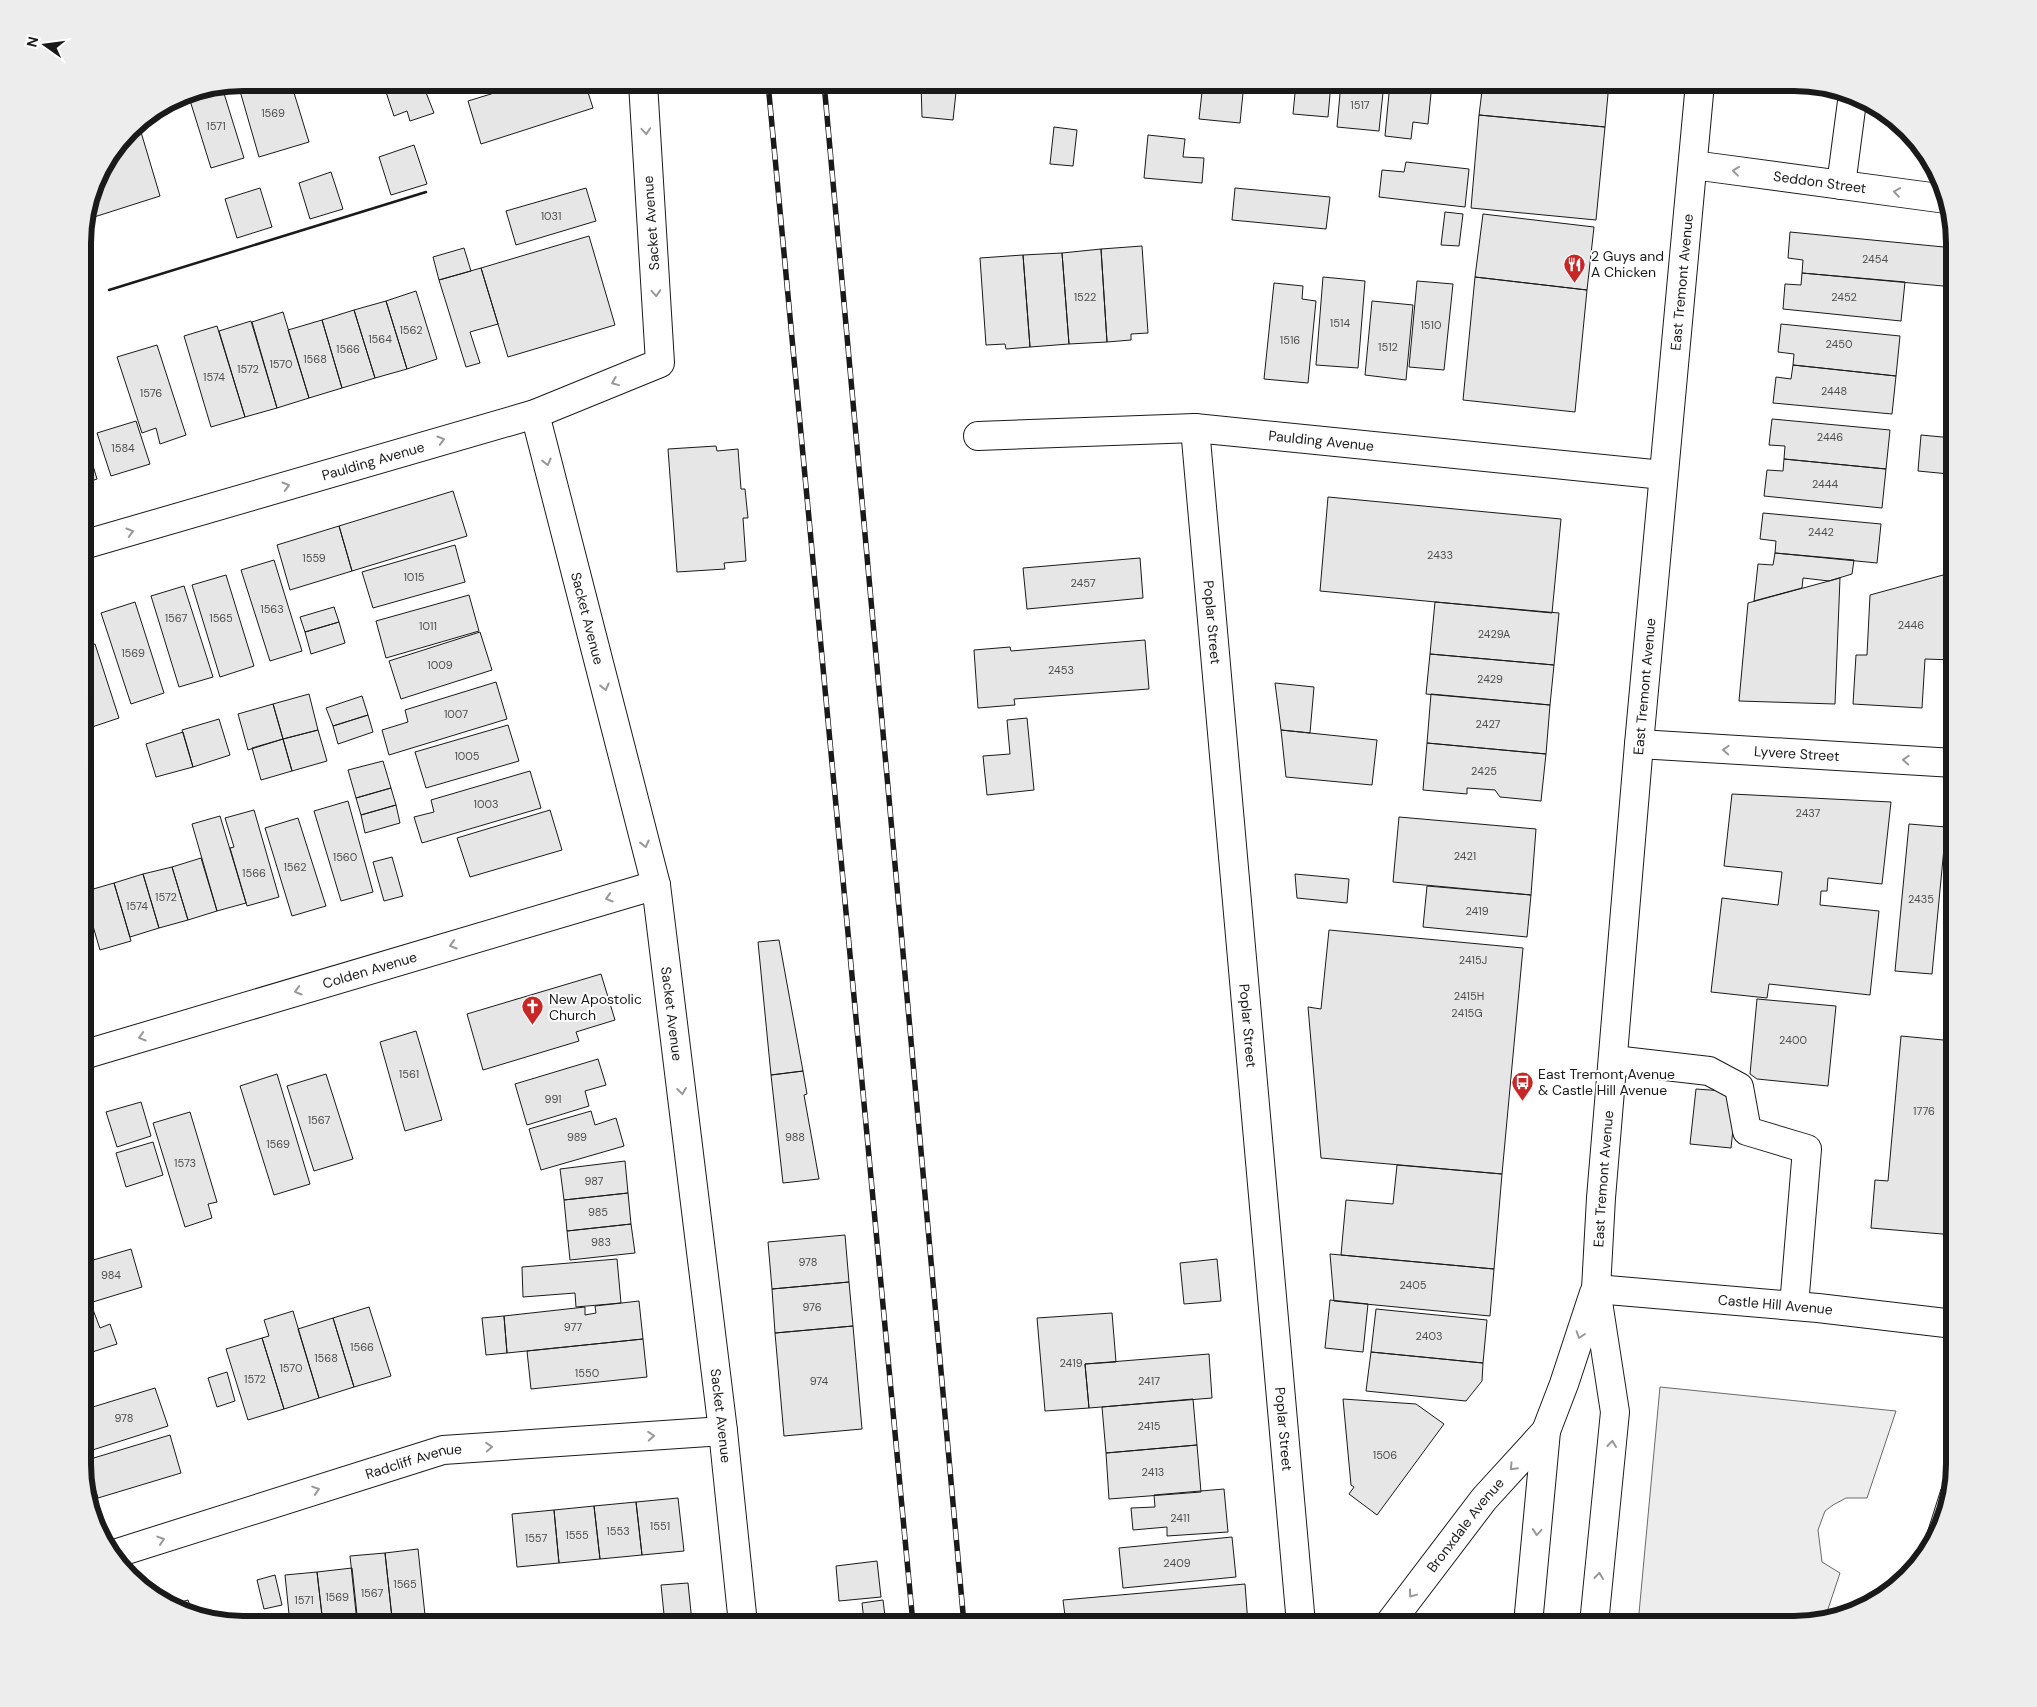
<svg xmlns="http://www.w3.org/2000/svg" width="2037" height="1707" viewBox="0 0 2037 1707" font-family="'DM Sans',sans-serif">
<rect width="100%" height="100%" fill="#fff"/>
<path fill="#ededed" stroke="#6a6a6a" d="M1660,1387L1896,1411L1867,1498H1846L1833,1505L1825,1511L1818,1530L1822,1562L1840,1573L1825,1618L1793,1624H1638Z"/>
<path fill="#e6e6e6" stroke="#1a1a1a" d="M244,82L291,83L309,142L259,157L238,84Z
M383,83H417L420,91L425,90L434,113L410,121L407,111L394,116Z
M527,83H585L593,108L481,144L468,101Z
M921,83H957L953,120L922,117Z
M962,83H1000V87Z
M1011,83H1048L1047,93L1011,88Z
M1093,83H1117V86L1092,84Z
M1123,83H1148V89L1123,87Z
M1203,83H1244L1240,123L1199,119Z
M1266,83H1292V85Z
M1296,83H1331L1328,117L1293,114Z
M1341,83H1384L1379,131L1337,127Z
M1390,83H1432L1428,124L1413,122L1411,139L1385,136Z
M1483,83H1609L1605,127L1479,115Z
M222,87L244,158L211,168L188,94Z
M1479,115L1605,127L1596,220L1471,208Z
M138,122L160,196L91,218L89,211L99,172Z
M1054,127L1077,130L1073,166L1050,164Z
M1148,135L1185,139L1183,157L1204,158L1202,183L1144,178Z
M414,145L427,184L391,195L379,157Z
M1406,162L1469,169L1465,207L1379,197L1382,170L1404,172Z
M331,172L343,209L310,219L299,183Z
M260,188L272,227L237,238L225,199Z
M586,188L596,221L516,245L506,211Z
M1235,188L1330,197L1326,229L1232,220Z
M1445,212L1463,214L1459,246L1441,245Z
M1483,214L1594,227L1587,290L1475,277Z
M1790,232L1954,248V287L1802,273L1803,260L1788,258Z
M589,236L615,325L508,357L481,268Z
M1142,246L1148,333L1131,334V340L1107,342L1101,249Z
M464,248L471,271L439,280L433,257Z
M1101,249L1107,342L1069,344L1062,253Z
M1062,253L1069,344L1030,347L1023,255Z
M83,255L91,281L83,284Z
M1023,255L1030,347L1006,349L1005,344L986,345L980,258Z
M481,268L498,324L470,332L480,363L466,367L439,280Z
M1802,273L1905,282L1901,321L1783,309L1785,284L1801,285Z
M1323,277L1365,281L1358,368L1316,365Z
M1475,277L1587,290L1575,412L1463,400Z
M1417,281L1453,284L1444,370L1409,367Z
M1274,283L1303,286L1302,299L1316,301L1308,383L1264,379Z
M416,291L437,359L407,369L386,301Z
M386,301L407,369L375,378L354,310Z
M1372,301L1413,305L1406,380L1365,375Z
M354,310L375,378L342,388L322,320Z
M283,312L309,398L277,408L252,322Z
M322,320L342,388L309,398L288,330Z
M251,321L277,408L245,417L219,331Z
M1781,324L1900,336L1896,376L1793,365L1794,354L1778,352Z
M217,326L245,417L211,427L184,336Z
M157,345L186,435L160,444L156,428L142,433L117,357Z
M1793,365L1896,376L1892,414L1773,403L1776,377L1791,379Z
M1772,419L1890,430L1886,469L1784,459L1785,446L1769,445Z
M136,421L150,464L111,476L97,433Z
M83,433L97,479L83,484Z
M1921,435L1953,438L1949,474L1918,471Z
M716,446L717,451L738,449L741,489H745L748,518H743L746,561L724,563L725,569L677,572L668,449Z
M1784,459L1886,469L1882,508L1764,496L1767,470L1783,471Z
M453,491L467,536L352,571L339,526Z
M1328,497L1561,519L1552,613L1320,591Z
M1763,513L1881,524L1877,563L1775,553L1776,541L1760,539Z
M339,526L352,571L290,590L277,545Z
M455,545L465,582L373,608L362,572Z
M1775,553L1854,560L1852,574L1829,581L1803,578L1802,588L1754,601L1758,564L1773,565Z
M1140,558L1143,598L1027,609L1023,568Z
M274,560L302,651L270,661L241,570Z
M1954,572V709H1950L1953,660L1925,659L1922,708L1853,704L1856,655H1867L1870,595Z
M226,575L254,666L220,677L192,585Z
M1840,578L1835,704L1739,701L1748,603Z
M184,586L213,677L179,687L151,596Z
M469,595L479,631L386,658L376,621Z
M135,602L164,693L131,704L101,613Z
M1435,602L1559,613L1554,665L1430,654Z
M334,607L339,622L305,632L300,617Z
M339,622L345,643L311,654L305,632Z
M480,632L492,670L401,699L389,661Z
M1145,640L1149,689L1014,699L1015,705L978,708L974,650L1010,647L1011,651Z
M95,644L119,718L83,730V648Z
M1430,654L1554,665L1550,705L1426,694Z
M496,682L507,719L389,755L382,730L408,722L405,710Z
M1275,683L1314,687L1310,733L1281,730Z
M309,694L318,730L283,739L273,704Z
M1431,694L1550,705L1546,754L1427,743Z
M362,696L368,715L333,726L326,708Z
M273,704L283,739L248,750L238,714Z
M368,715L373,732L338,744L333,726Z
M1027,718L1034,790L987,795L983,756L1010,754L1007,720Z
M219,719L230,755L193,767L182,730Z
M508,725L519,761L426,788L415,752Z
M318,730L327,761L292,771L283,739Z
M1281,730L1377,740L1372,785L1286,777Z
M183,732L193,767L156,777L146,744Z
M283,739L292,771L261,780L252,748Z
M1427,743L1546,754L1541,801L1500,797L1495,790L1467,788V794L1423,790Z
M383,761L391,788L356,798L348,770Z
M530,771L541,808L422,843L414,817L434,812L431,800Z
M391,788L396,805L361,815L356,798Z
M1732,794L1891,802L1882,884L1828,878L1827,891H1821L1820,905L1879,911L1870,995L1769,984L1767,998L1711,992L1722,898L1778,905L1782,872L1724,866Z
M348,801L373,892L341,901L314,811Z
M396,805L400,823L365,833L361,815Z
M254,810L279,897L247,906L230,848L234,847L225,818Z
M550,810L562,850L470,877L457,838Z
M220,816L246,903L217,911L192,824Z
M1399,817L1536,829L1531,895L1393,882Z
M298,818L326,906L292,916L265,828Z
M1909,824L1946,827L1932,974L1895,971Z
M392,857L403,896L384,901L373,862Z
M201,858L217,911L188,920L172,867Z
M172,867L188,920L159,928L143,874Z
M143,874L159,928L130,937L114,883Z
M1295,874L1349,879L1347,903L1297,898Z
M114,883L131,941L100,950L83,892Z
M1427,886L1531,895L1527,937L1423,927Z
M1329,930L1523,948L1502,1174L1321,1158L1308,1007L1321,1009Z
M779,940L803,1071L771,1075L758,942Z
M1954,940V976L1951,975Z
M601,974L615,1020L576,1032L579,1041L483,1070L467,1014Z
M1757,999L1836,1006L1828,1086L1757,1079L1750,1074Z
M416,1031L442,1120L405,1131L380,1042Z
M1901,1036L1954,1041V1235L1871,1228L1875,1180L1888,1181Z
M598,1059L606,1085L585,1091L589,1106L527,1125L515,1084Z
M803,1071L807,1094L804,1095L819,1179L783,1183L771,1075Z
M277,1074L310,1184L274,1195L240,1086Z
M326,1074L353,1159L314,1171L287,1086Z
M1696,1089L1737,1092L1731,1148L1690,1144Z
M141,1102L151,1136L117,1147L106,1112Z
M591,1111L595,1125L616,1118L624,1146L541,1170L529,1129Z
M190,1112L217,1202L208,1204L212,1218L185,1227L153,1123Z
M83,1141L88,1157L83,1159Z
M153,1142L163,1175L126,1187L116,1153Z
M625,1161L628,1193L564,1200L560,1169Z
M1397,1165L1502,1174L1494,1269L1341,1255L1346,1200L1393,1204Z
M83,1182L91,1210L83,1212Z
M628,1193L631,1224L567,1231L564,1200Z
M631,1224L635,1253L570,1260L567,1231Z
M845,1235L849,1282L772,1289L768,1242Z
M131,1249L142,1287L83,1305V1263Z
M1330,1254L1494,1269L1490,1316L1334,1301Z
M617,1259L621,1303L576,1307L575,1293L523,1297L522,1267Z
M1217,1259L1221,1301L1184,1304L1180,1263Z
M849,1282L853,1326L775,1333L772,1289Z
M1330,1300L1368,1304L1363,1352L1325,1348Z
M639,1301L643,1339L507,1353L504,1316L585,1307V1315L596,1313L595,1306Z
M92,1307L100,1328L110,1324L117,1344L83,1355V1310Z
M369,1307L391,1376L354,1387L333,1318Z
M1376,1309L1487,1320L1483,1363L1371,1352Z
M293,1311L319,1398L284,1409L262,1338L269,1336L264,1320Z
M1112,1313L1116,1362L1085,1364L1089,1408L1045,1411L1037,1318Z
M504,1316L507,1353L486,1355L482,1318Z
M333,1318L354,1387L319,1398L298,1329Z
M853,1326L862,1429L784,1436L775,1333Z
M262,1338L284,1409L248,1420L226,1349Z
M643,1339L647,1377L531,1389L527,1351Z
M1371,1352L1483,1363L1482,1381L1466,1401L1366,1391Z
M1209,1354L1212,1398L1089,1408L1085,1364Z
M227,1372L235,1401L217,1407L208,1378Z
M155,1388L168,1426L83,1453V1410Z
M1193,1399L1197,1445L1106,1453L1102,1407Z
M1343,1399L1416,1404L1444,1424L1377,1515L1349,1494L1354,1487L1351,1485Z
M170,1435L181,1473L98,1498L87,1460Z
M1197,1445L1201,1492L1109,1499L1106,1453Z
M1224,1489L1228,1532L1167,1536V1527L1133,1530L1131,1508L1155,1507L1154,1495Z
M1941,1489L1949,1492L1942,1525L1917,1565Z
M678,1498L684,1551L642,1555L636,1502Z
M636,1502L642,1555L600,1559L594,1506Z
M594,1506L600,1559L559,1563L554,1510Z
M554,1510L559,1563L517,1567L512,1514Z
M1232,1537L1236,1577L1123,1588L1119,1548Z
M418,1549L425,1615L392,1618L385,1553Z
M385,1553L392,1618L357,1622L350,1556Z
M877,1561L881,1597L839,1601L836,1566Z
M352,1568L358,1624H323L317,1572Z
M317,1572L323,1624H290L285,1575Z
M275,1575L282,1605L264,1609L257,1580Z
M688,1583L692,1622L665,1624L661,1585Z
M1245,1584L1248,1624H1066L1063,1600Z
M188,1600L193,1614L182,1612L171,1605Z
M883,1600L886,1624H834L864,1621L862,1603Z"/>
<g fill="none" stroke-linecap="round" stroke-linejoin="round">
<defs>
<g id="minor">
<path id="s1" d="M1693,165L1946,199"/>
<path d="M1841,185L1853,94"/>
<path id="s2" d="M535,414L656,885L723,1431L743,1624"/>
<path id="s3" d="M1195,428L1301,1624"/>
<path id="s4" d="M978,436L1195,428L1663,475"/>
<path id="s5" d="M83,545L535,414L660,363L643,83"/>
<path id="s6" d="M1639,744L1954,763"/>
<path id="s7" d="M83,1055L656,885"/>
<path d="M1614,1060L1709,1071L1739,1087L1747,1131L1807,1149L1794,1306"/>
<path id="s8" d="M114,1554L443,1450L723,1431"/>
<path id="s9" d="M1389,1624L1484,1499L1546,1431"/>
</g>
<g id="major">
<path id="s10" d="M1596,1289L1818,1308L1954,1324"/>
<path d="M1528,1624L1546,1431L1564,1384L1594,1293"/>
<path id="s11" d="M1594,1624L1615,1412L1596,1289L1601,1198L1639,744L1700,83"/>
</g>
</defs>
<use href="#minor" stroke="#1a1a1a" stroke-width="30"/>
<use href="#major" stroke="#1a1a1a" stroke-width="30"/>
<use href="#minor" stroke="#fff" stroke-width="28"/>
<use href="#major" stroke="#fff" stroke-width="28"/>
<defs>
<path id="rail" d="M768,83L913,1624
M824,83L964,1624"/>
</defs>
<use href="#rail" stroke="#1a1a1a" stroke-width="5.5"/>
<use href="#rail" stroke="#fff" stroke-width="4" stroke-dasharray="11" stroke-linecap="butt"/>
<path stroke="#1a1a1a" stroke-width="2.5" d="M109,290L426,192"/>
</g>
<defs><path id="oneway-chevron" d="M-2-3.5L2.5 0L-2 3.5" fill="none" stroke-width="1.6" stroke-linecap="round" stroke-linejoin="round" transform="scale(1.25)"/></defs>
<g stroke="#989898">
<use href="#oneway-chevron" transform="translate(646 131) rotate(86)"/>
<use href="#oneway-chevron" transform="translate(1736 171) rotate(-173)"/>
<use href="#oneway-chevron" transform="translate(1897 192) rotate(-172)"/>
<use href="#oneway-chevron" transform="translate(656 293) rotate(86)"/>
<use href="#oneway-chevron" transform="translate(615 382) rotate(158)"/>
<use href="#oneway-chevron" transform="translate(441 440) rotate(-16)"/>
<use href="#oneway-chevron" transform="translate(547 462) rotate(76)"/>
<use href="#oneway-chevron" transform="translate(286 486) rotate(-16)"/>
<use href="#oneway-chevron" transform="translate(130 532) rotate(-16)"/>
<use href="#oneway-chevron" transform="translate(605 687) rotate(76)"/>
<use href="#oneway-chevron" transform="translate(1726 750) rotate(-177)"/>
<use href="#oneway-chevron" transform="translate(1906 760) rotate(-177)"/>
<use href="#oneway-chevron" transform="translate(645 844) rotate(76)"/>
<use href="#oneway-chevron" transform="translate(609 898) rotate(163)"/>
<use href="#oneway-chevron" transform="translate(453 945) rotate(163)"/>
<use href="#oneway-chevron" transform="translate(298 991) rotate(163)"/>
<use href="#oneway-chevron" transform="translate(142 1037) rotate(163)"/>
<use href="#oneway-chevron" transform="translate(682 1091) rotate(83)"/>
<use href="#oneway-chevron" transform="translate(1580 1335) rotate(108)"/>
<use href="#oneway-chevron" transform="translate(651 1436) rotate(-4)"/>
<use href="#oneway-chevron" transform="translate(1612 1444) rotate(-84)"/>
<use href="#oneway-chevron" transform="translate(489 1447) rotate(-4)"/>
<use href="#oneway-chevron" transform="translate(1513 1467) rotate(133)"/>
<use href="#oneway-chevron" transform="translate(316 1490) rotate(-18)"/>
<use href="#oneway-chevron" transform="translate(1537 1532) rotate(95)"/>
<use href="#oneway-chevron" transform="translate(161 1540) rotate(-18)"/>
<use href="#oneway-chevron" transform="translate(1599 1576) rotate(-84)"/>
<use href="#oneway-chevron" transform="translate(1412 1594) rotate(127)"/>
</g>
<defs>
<symbol id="restaurant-pin" viewBox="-11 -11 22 30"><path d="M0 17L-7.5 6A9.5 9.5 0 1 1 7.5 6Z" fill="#c62828" stroke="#fff"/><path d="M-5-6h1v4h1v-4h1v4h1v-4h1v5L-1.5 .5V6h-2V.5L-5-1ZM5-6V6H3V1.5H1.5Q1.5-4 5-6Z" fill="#fff"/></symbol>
<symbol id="church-pin" viewBox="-11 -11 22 30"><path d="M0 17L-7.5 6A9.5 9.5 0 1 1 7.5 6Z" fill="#c62828" stroke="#fff"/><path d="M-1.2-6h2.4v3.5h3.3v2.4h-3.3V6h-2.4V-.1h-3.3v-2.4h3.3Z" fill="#fff"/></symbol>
<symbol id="bus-pin" viewBox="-11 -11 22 30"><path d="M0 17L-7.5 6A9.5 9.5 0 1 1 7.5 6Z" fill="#c62828" stroke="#fff"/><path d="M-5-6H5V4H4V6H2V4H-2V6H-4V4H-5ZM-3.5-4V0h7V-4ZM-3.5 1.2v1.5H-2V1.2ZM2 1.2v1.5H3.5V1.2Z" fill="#fff"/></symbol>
</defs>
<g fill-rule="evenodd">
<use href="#restaurant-pin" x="1562" y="252" width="25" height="34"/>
<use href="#church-pin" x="520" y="994" width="25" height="34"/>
<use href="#bus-pin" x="1510" y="1070" width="25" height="34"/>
</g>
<g text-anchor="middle" stroke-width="4" stroke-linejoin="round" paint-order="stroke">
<g font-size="11" fill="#4d4d4d">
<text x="1360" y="109">1517</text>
<text x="273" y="117">1569</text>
<text x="216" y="130">1571</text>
<text x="551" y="220">1031</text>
<text x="1875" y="263">2454</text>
<text x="1085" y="301">1522</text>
<text x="1844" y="301">2452</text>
<text x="1340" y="327">1514</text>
<text x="1431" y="329">1510</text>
<text x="411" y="334">1562</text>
<text x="380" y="343">1564</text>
<text x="1290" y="344">1516</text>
<text x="1839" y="348">2450</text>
<text x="1388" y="351">1512</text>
<text x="348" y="353">1566</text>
<text x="315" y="363">1568</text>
<text x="281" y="368">1570</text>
<text x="248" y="373">1572</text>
<text x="214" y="381">1574</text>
<text x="1834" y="395">2448</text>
<text x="151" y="397">1576</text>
<text x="1830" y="441">2446</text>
<text x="123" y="452">1584</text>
<text x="1825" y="488">2444</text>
<text x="1821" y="536">2442</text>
<text x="1440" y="559">2433</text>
<text x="314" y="562">1559</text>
<text x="414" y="581">1015</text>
<text x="1083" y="587">2457</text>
<text x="272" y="613">1563</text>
<text x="176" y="622">1567</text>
<text x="221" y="622">1565</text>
<text x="1911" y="629">2446</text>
<text x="428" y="630">1011</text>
<text x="1494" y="638">2429A</text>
<text x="133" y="657">1569</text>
<text x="440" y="669">1009</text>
<text x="1061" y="674">2453</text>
<text x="1490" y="683">2429</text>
<text x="456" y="718">1007</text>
<text x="1488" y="728">2427</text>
<text x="467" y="760">1005</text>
<text x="1484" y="775">2425</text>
<text x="486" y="808">1003</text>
<text x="1808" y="817">2437</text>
<text x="1465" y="860">2421</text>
<text x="345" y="861">1560</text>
<text x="295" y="871">1562</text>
<text x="254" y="877">1566</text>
<text x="166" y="901">1572</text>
<text x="1921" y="903">2435</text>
<text x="137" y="910">1574</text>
<text x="1477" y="915">2419</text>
<text x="1473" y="964">2415J</text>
<text x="1469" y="1000">2415H</text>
<text x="1467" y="1017">2415G</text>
<text x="1793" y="1044">2400</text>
<text x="409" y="1078">1561</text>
<text x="553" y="1103">991</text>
<text x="1924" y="1115">1776</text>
<text x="319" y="1124">1567</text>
<text x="577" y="1141">989</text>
<text x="795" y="1141">988</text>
<text x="278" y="1148">1569</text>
<text x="185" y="1167">1573</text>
<text x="594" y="1185">987</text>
<text x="598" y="1216">985</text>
<text x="601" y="1246">983</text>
<text x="808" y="1266">978</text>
<text x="111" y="1279">984</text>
<text x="1413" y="1289">2405</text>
<text x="812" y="1311">976</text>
<text x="573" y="1331">977</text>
<text x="1429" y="1340">2403</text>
<text x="362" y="1351">1566</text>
<text x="326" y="1362">1568</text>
<text x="1071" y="1367">2419</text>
<text x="291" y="1372">1570</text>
<text x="587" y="1377">1550</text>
<text x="255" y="1383">1572</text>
<text x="819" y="1385">974</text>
<text x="1149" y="1385">2417</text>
<text x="124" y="1422">978</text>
<text x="1149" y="1430">2415</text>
<text x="1385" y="1459">1506</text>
<text x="1153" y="1476">2413</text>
<text x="1180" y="1522">2411</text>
<text x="660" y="1530">1551</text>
<text x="618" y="1535">1553</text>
<text x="577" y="1539">1555</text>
<text x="536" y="1542">1557</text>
<text x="1177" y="1567">2409</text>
<text x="405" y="1588">1565</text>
<text x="372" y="1597">1567</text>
<text x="337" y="1601">1569</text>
<text x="304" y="1604">1571</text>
</g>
<g font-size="14" fill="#1a1a1a" stroke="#fff">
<text dy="5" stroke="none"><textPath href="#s1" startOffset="128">Seddon Street</textPath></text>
<text transform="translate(651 223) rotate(-94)" y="5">Sacket Avenue</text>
<text dy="5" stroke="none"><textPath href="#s11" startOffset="1348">East Tremont Avenue</textPath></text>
<text dy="5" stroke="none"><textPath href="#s4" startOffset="344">Paulding Avenue</textPath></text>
<text dy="5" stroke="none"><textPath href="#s5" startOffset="302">Paulding Avenue</textPath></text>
<text dy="5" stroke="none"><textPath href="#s2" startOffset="211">Sacket Avenue</textPath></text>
<text dy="5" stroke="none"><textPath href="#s3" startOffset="195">Poplar Street</textPath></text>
<text dy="5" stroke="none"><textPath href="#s11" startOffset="942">East Tremont Avenue</textPath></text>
<text dy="5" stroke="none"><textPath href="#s6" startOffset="158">Lyvere Street</textPath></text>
<text dy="5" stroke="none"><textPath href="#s7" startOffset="299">Colden Avenue</textPath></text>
<text dy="5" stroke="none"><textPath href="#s2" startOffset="616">Sacket Avenue</textPath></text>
<text dy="5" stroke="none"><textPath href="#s3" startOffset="600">Poplar Street</textPath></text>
<text dy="5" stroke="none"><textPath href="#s11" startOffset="448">East Tremont Avenue</textPath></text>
<text dy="5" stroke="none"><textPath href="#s10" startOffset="180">Castle Hill Avenue</textPath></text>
<text dy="5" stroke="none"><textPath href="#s2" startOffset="1021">Sacket Avenue</textPath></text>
<text dy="5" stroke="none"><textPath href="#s3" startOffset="1005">Poplar Street</textPath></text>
<text dy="5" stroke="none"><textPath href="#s8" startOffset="314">Radcliff Avenue</textPath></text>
<text dy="5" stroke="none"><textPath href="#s9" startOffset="125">Bronxdale Avenue</textPath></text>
</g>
<g font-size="14" fill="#1a1a1a" stroke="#fff" text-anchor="start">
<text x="1591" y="261">2 Guys and<tspan x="1591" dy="16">A Chicken</tspan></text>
<text x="549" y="1004">New Apostolic<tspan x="549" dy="16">Church</tspan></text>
<text x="1538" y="1079">East Tremont Avenue<tspan x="1538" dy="16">&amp; Castle Hill Avenue</tspan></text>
</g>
</g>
<path d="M0 0H2037V1707H0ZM243 91H1794A152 152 0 0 1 1946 243V1464A152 152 0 0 1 1794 1616H243A152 152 0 0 1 91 1464V243A152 152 0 0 1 243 91Z" fill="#ededed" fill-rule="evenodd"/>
<path fill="none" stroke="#1a1a1a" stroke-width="6" d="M243 91H1794A152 152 0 0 1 1946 243V1464A152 152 0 0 1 1794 1616H243A152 152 0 0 1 91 1464V243A152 152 0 0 1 243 91Z"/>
<g transform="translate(45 45) rotate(284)" stroke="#ffffff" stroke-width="4" paint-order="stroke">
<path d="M0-4L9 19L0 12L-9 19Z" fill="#1a1a1a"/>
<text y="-8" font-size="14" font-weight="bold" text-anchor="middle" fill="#1a1a1a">N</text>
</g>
</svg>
